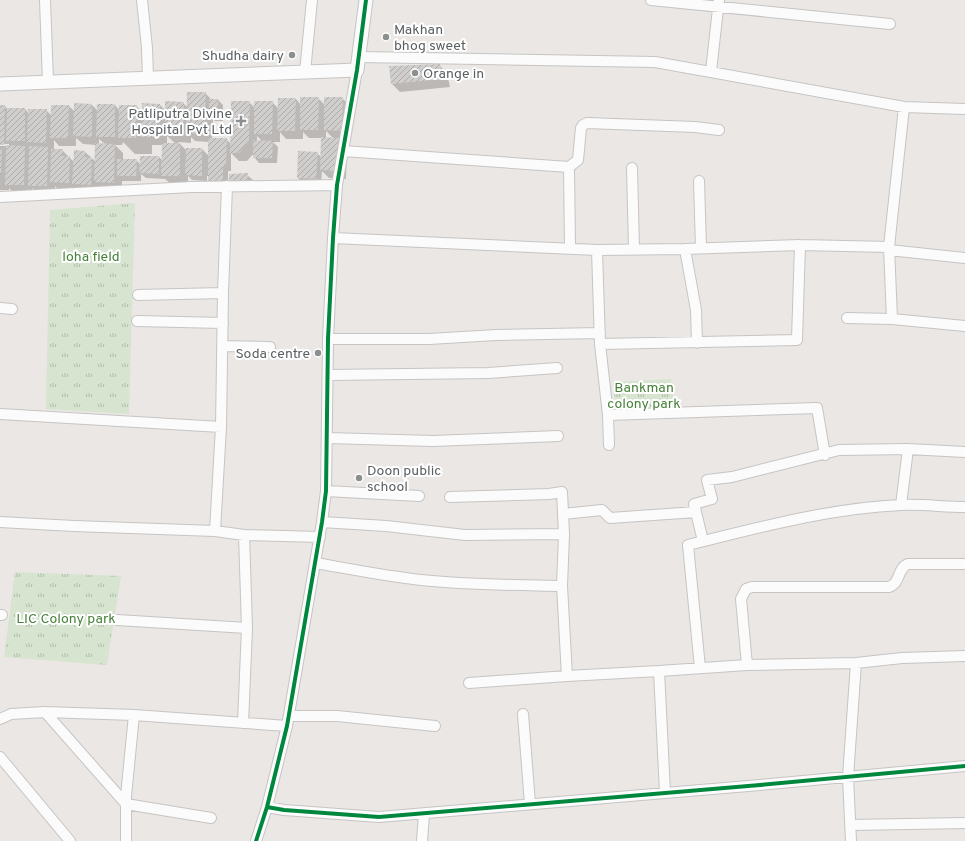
<svg xmlns="http://www.w3.org/2000/svg" width="965" height="841" viewBox="0 0 965 841" font-family="Overpass,sans-serif">
<defs>
<pattern id="grass-tufts" width="24" height="20" patternUnits="userSpaceOnUse"><rect width="24" height="20" fill="#d7e4d0"/><path d="M3 7l-1-3M5 7V3M7 7l1-3M15 17l-1-3M17 17v-4M19 17l1-3" fill="none" stroke="#b1bcac"/></pattern>
<pattern id="building-hatch" width="6" height="6" patternUnits="userSpaceOnUse"><rect width="6" height="6" fill="#d0cecd"/><path d="M-1 1l2-2M0 6l6-6M5 7l2-2" fill="none" stroke="#acaaaa"/></pattern>
</defs>
<rect width="100%" height="100%" fill="#eae7e4"/>
<path fill="url(#grass-tufts)" d="M135,203L129,414L46,409L50,210Z
M671,379L674,409L616,411L613,382Z
M15,572L121,576L107,665L4,657Z"/>
<path fill="#0003" fill-rule="evenodd" d="M439,65L447,73L450,87L400,92L392,84Z
M205,93L212,100H218L223,105V121H215L213,119L212,139H226L231,144L249,102L255,108L272,102L279,109L296,99L301,105L318,98L325,105L342,98L351,107L350,138H338L347,147L346,179L329,178L322,171L321,184L303,183L298,178L317,153L321,157L322,138H309L303,132V139H286L280,132V142H273L278,147L277,163H259L254,157V153L247,161H239L231,153V171H228V187L209,176H207V181L192,180L188,176V184H171L165,179L146,178L141,174V181H122V191L103,190L99,187V192H81L77,187V191L59,190L55,186V194H37L32,188V193H14L9,188V190H0V146H9V144H0V106H5L7,109H25L29,114L46,110L52,116L69,106L75,112L92,105L98,111V105H115L119,110L136,106L143,112L160,105L166,111L183,103L187,107ZM326,131L334,139L326,138ZM167,136L176,144H167ZM257,136L262,141H257ZM191,137L195,141L209,142V156L202,149L187,151L178,142L191,143ZM76,138L83,144L96,145V162L85,152L74,162L62,150H54V140L59,146H76ZM99,139L105,144H99ZM123,142L135,154H152V145H163V161L159,157L140,164L136,160H123V153L115,145H122Z
M230,175H247L253,180V187Z"/>
<path fill="url(#building-hatch)" d="M440,64L442,79L391,84L389,66Z
M187,92H206L204,134L186,133Z
M300,97H319L318,130H300Z
M324,97H343L342,131L324,130Z
M278,98H296L295,131H277Z
M209,99H218V116H209Z
M165,101L184,102L183,135L165,134Z
M231,101H250L249,140L239,153H230Z
M254,101H273L272,134H254Z
M74,103L92,104V137L73,136Z
M142,103L160,104L159,137H141Z
M97,104H115V137H96Z
M0,105H5L4,145H0Z
M51,105H69L68,138H50Z
M119,105H137L136,138H118Z
M7,108H25V141H6Z
M28,109H47L46,143L27,142Z
M321,137L339,138L338,171L320,170Z
M208,138H227L226,166H223V182H208Z
M253,140L273,141L272,158H253Z
M95,143L115,144L114,183L94,182Z
M162,143H180V176H161Z
M6,145L25,146L24,185H5Z
M29,146L48,147L47,186H28Z
M186,148H202V176L185,175Z
M0,149H2L1,174H0Z
M51,149H63L62,156H70L69,183L50,182Z
M74,150L85,151V157L92,158L91,185L72,184Z
M298,151L318,152L316,179L297,178Z
M140,156H159V174L139,173Z
M117,159H137L136,176H117Z
M248,173V182H229V174Z"/>
<g fill="none" stroke-linecap="round" stroke-linejoin="round">
<defs>
<path id="minor" d="M45,0L48,82
M142,0L147,48L148,78
M651,0L890,24
M359,57L655,62L904,107L965,109
M711,71L719,0
M305,72L312,0
M343,151L569,167L570,248
M569,167L578,160L581,128L583,125L587,123L695,127L719,130
M632,168L634,249
M699,181L701,248
M0,197L192,187L337,185
M333,238L597,250L600,344L608,415L609,445
M889,247L892,319
M685,249L696,310L697,343
M597,250L685,249L800,245L889,247L904,107
M889,250L965,258
M138,295L223,293
M0,308L12,309
M847,318L892,319L965,326
M137,321L223,323
M328,339H429L496,335L600,333
M600,344L797,340L800,245
M223,346L270,347
M328,375L488,373L557,368
M0,414L221,427L215,531
M608,415L817,408L825,455
M221,427L223,293L227,186
M327,438L433,441L558,436
M326,491L419,496
M450,497L549,494L562,492L564,534L562,586L567,676L659,671L665,793
M901,505L908,449
M563,514L602,510L610,518L696,512
M0,522L74,526L215,531L244,535L320,537
M322,522L386,526L465,535L564,534
M703,541L694,504L712,499L707,480L732,477L839,450L908,449L965,452
M315,563C350,569 385,576 421,580C468,585 515,585 562,586
M0,615H2
M117,620L247,628
M747,665L741,599L746,589L752,587H889C901,583 897,568 908,564H965
M700,668L688,545C757,528 830,508 901,505C922,504 944,507 965,507
M659,671L747,665L856,663L902,658L965,656
M469,683L567,676
M45,712L126,804L211,818
M523,714L530,804
M289,716H337L435,726
M0,719L11,714L45,712L134,715L287,726
M243,723L247,628L244,535
M0,757L70,841
M267,807L284,810L379,817L760,785L965,766
M851,825L965,823
M126,841V796L134,715
M256,841L267,807L287,726L322,522L326,491L328,339L333,238L337,185L357,70
M422,841L424,814
M851,841L848,777L856,663"/>
<path id="tertiary" d="M0,84L357,70L366,0"/>
</defs>
<use href="#minor" stroke="#c6c5c4" stroke-width="12"/>
<use href="#tertiary" stroke="#c6c5c4" stroke-width="15"/>
<use href="#minor" stroke="#fcfbfb" stroke-width="10"/>
<use href="#tertiary" stroke="#fcfbfb" stroke-width="13"/>
<defs>
<path id="cycleway" d="M267,807L284,810L379,817L760,785L965,766
M256,841L267,807L287,726L322,522L326,491L328,339L333,238L337,185L357,70L366,0"/>
</defs>
<use href="#cycleway" stroke="#fff" stroke-width="6"/>
<use href="#cycleway" stroke="#00873e" stroke-width="4"/>
</g>
<g fill="#8c8f90" stroke="#fff" stroke-width="1.5">
<circle cx="386" cy="37" r="4"/>
<circle cx="292" cy="55" r="4"/>
<circle cx="415" cy="73" r="4"/>
<path d="M239 115h4v4h4v4h-4v4h-4v-4h-4v-4h4z"/>
<circle cx="318" cy="353" r="4"/>
<circle cx="359" cy="478" r="4"/>
</g>
<g text-anchor="middle" stroke-width="4" stroke-linejoin="round" paint-order="stroke">
<g font-size="14" fill="#5a5f62" stroke="#fff" text-anchor="start">
<text x="394" y="34">Makhan<tspan x="394" dy="16">bhog sweet</tspan></text>
<text x="284" y="60" text-anchor="end">Shudha dairy</text>
<text x="423" y="78">Orange in</text>
<text x="232" y="118" text-anchor="end">Patliputra Divine<tspan x="232" dy="16">Hospital Pvt Ltd</tspan></text>
<text x="310" y="358" text-anchor="end">Soda centre</text>
<text x="367" y="475">Doon public<tspan x="367" dy="16">school</tspan></text>
</g>
<g font-size="14" fill="#47803a" stroke="#fff">
<text x="91" y="261">loha field</text>
<text x="644" y="392">Bankman<tspan x="644" dy="16">colony park</tspan></text>
<text x="66" y="623">LIC Colony park</text>
</g>
</g>
</svg>
